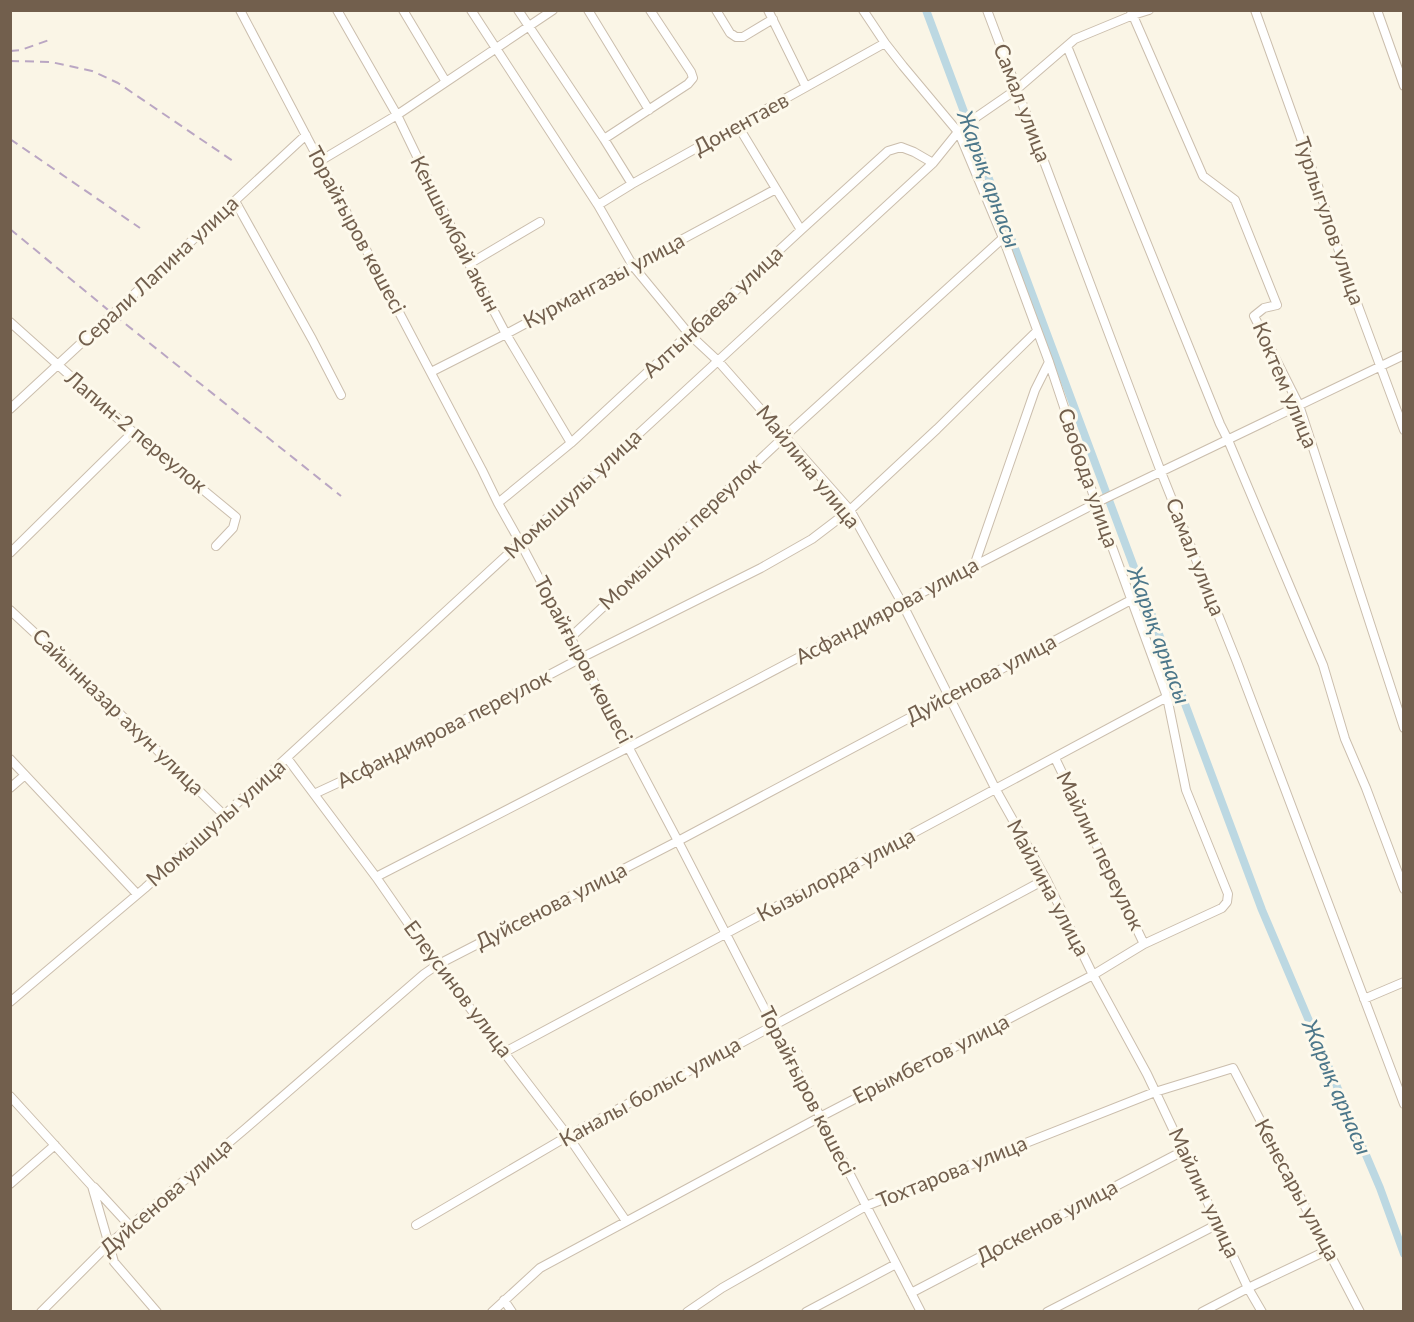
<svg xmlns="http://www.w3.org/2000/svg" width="1414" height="1322" viewBox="0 0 1414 1322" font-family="Lato,sans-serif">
<rect width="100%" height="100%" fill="#faf5e6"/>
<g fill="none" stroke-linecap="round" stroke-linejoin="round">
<path stroke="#bcd8e2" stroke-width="8" d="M926,10L1262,910L1380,1188L1404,1254"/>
<defs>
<path id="minor" d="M240,10L482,470L498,503L520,542L678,841L921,1312
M337,10L397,115L469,264L506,334L571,443
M403,10L446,82
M471,10L598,205L633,266L689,334L718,361L850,510L902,603L996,790L1046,879L1093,975L1147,1074L1248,1288L1262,1312
M518,10L604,139L632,184
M588,10L649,110
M716,10L730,33L736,37H743L773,19
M768,10L806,87
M987,10L1161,472L1237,662L1404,1104
M1255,10L1318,186L1348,279L1404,430
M1377,10L1404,86
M1131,11L1203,176L1235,200L1277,305L1264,308L1254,316L1299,405L1404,728
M1067,46L1220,424L1228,440L1323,665L1345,739L1366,788L1404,889
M738,126L801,230
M604,139L688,84L693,78L691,72L650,10
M320,161L397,115L553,10
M235,201L312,339L341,395
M598,205L632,184L885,43
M469,264L540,222
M10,322L133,432L236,517L233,528L216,546
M431,372L506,334L776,189
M10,409L306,135
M498,503L571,443L801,230L888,151L901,147L914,152L933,163
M10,553L133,432
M974,566L1035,390L1049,362
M10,610L81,676L224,815
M571,637L785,436L1003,238
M287,758L376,877L437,965L568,1136L626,1221
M1055,758L1144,944
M10,759L137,894
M10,788L25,775
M314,794L398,755L581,658L761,568L812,539L850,510L937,429L1037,331
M376,877L629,747L902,603L1104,499L1404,355
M1364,999L1404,982
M10,1002L145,888L933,163L962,127L1017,89L1075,39L1133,15L1149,10
M505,1052C725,933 947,817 1167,697
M10,1096L92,1186L114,1262L157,1312
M10,1184L55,1145
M94,1187L130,1226
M416,1225L568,1136L1046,879
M911,1293L1183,1151
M504,1300L512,1312
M41,1312L109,1244L245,1129L424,974L437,965L678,841L1131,600
M492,1312L540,1268L820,1117L1093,975L1144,944L1222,908L1227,902L1228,894L1186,790L1167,697L1096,503L1049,362L1003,238L959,133L903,66L885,43L863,10
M687,1312L722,1288L866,1206L1155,1092L1233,1068L1360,1312
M806,1312L896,1264
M1047,1312L1218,1224
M1202,1312L1248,1288L1328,1250"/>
</defs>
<use href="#minor" stroke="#cbbead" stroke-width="10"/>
<use href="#minor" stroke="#fff" stroke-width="8"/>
<path stroke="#baa6c3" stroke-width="2" stroke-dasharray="9 6" stroke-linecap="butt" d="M10,51L21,50L52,39
M10,61L51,62L92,71L118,83L233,161
M10,139L140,228
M10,229L113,314L341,496"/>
</g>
<g text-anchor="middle" stroke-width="6" stroke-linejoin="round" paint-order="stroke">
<g font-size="21" fill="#725f4d" stroke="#fdf9ec">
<text transform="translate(1022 103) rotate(69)" y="7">Самал улица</text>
<text transform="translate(741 124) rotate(-29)" y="7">Донентаев</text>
<text transform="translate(1329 221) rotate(71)" y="7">Турлыгулов улица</text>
<text transform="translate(356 230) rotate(62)" y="7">Торайғыров көшесі</text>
<text transform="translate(455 234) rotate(63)" y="7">Кеншымбай акын</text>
<text transform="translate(158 272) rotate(-43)" y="7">Серали Лапина улица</text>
<text transform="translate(604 281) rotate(-28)" y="7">Курмангазы улица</text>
<text transform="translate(713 312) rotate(-43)" y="7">Алтынбаева улица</text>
<text transform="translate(1285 385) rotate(67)" y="7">Коктем улица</text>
<text transform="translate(136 432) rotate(40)" y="7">Лапин-2 переулок</text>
<text transform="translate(808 467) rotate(51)" y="7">Майлина улица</text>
<text transform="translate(1088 478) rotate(71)" y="7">Свобода улица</text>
<text transform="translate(573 494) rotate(-43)" y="7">Момышулы улица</text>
<text transform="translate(680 534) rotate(-43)" y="7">Момышулы переулок</text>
<text transform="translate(1195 557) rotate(68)" y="7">Самал улица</text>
<text transform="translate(887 611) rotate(-28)" y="7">Асфандиярова улица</text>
<text transform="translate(583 660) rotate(62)" y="7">Торайғыров көшесі</text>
<text transform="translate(981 679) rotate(-28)" y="7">Дуйсенова улица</text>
<text transform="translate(118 712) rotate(44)" y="7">Сайынназар ахун улица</text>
<text transform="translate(444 729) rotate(-27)" y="7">Асфандиярова переулок</text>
<text transform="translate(216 823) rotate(-42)" y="7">Момышулы улица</text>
<text transform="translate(1100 851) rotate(64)" y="7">Майлин переулок</text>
<text transform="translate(836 875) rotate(-28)" y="7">Кызылорда улица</text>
<text transform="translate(1048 888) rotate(62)" y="7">Майлина улица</text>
<text transform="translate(551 906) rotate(-27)" y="7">Дуйсенова улица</text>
<text transform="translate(458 989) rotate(53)" y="7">Елеусинов улица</text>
<text transform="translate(931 1059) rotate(-27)" y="7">Ерымбетов улица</text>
<text transform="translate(807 1091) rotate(63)" y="7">Торайғыров көшесі</text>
<text transform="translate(650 1092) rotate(-29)" y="7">Каналы болыс улица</text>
<text transform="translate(952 1172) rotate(-22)" y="7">Тохтарова улица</text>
<text transform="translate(1297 1190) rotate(62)" y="7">Кенесары улица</text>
<text transform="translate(1204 1193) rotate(65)" y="7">Майлин улица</text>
<text transform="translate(166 1197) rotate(-41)" y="7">Дуйсенова улица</text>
<text transform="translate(1047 1222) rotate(-28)" y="7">Доскенов улица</text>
</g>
<g font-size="22" font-style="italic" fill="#4c778a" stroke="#fdf9ec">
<text transform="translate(989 179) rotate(70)" y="8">Жарық арнасы</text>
<text transform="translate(1159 635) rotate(70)" y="8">Жарық арнасы</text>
<text transform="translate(1337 1087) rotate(67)" y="8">Жарық арнасы</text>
</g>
</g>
<rect width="1414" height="1322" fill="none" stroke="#725f4d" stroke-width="24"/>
</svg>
